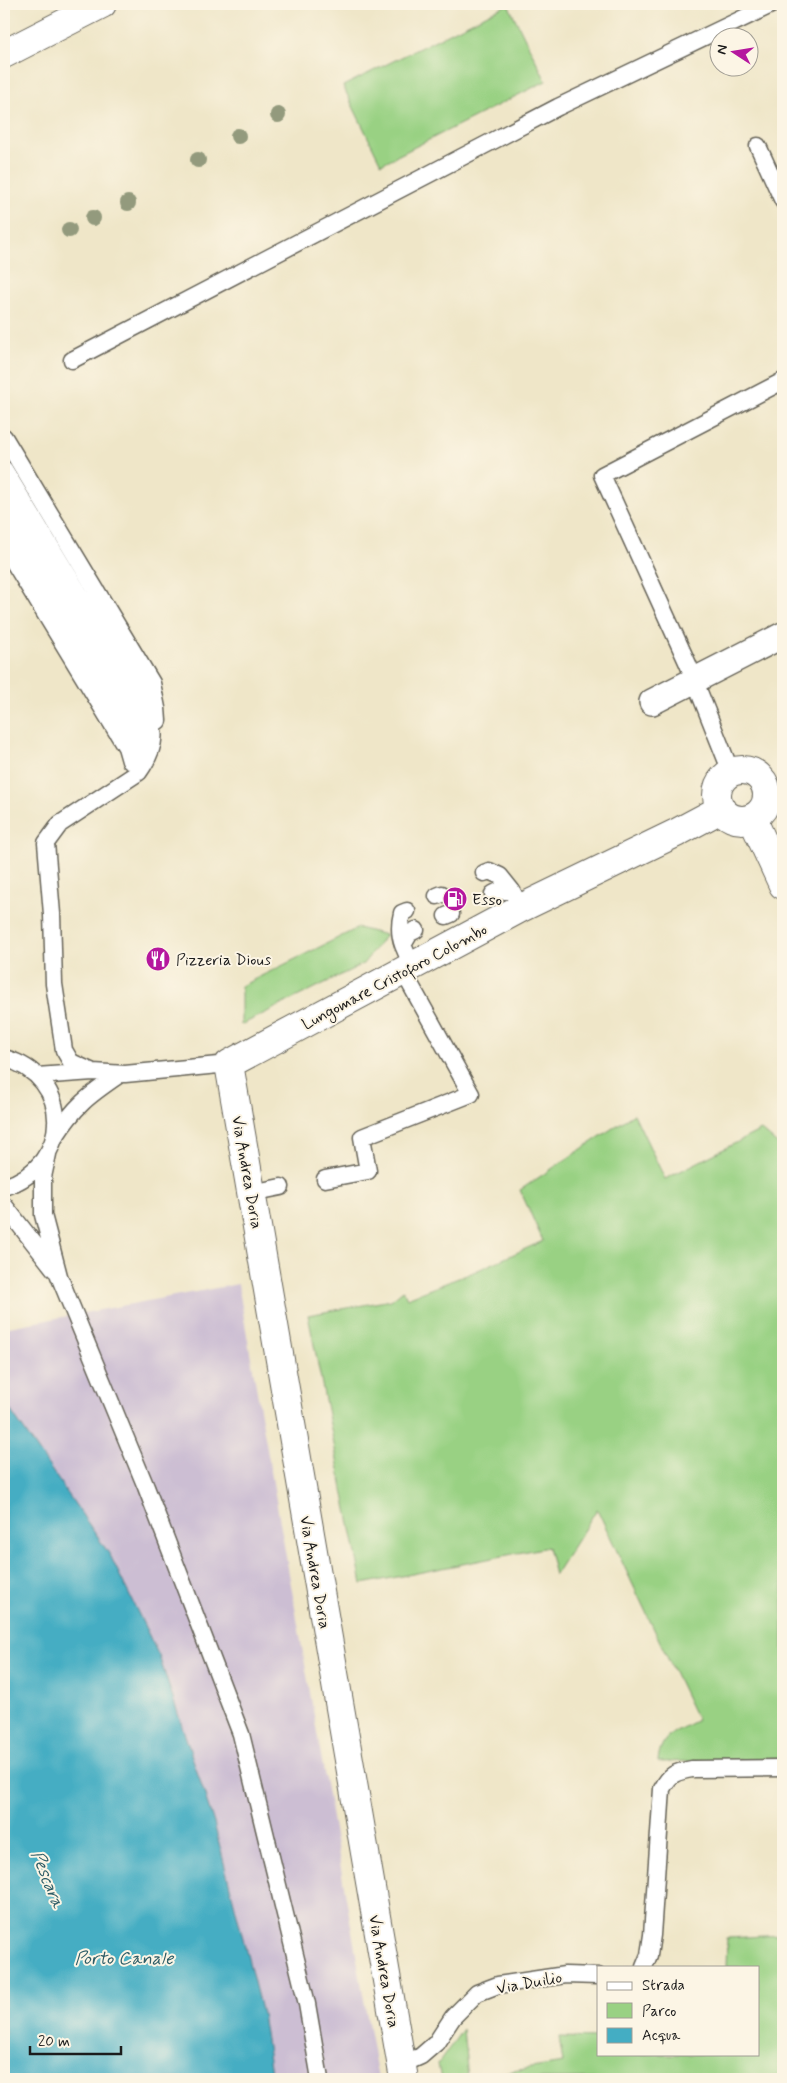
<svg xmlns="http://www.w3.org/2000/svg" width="787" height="2083" viewBox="0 0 787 2083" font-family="Mynerve,sans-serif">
<rect width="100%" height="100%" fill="#fcf5e5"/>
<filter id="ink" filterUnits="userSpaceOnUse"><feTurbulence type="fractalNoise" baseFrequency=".02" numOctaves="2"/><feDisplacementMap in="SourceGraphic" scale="10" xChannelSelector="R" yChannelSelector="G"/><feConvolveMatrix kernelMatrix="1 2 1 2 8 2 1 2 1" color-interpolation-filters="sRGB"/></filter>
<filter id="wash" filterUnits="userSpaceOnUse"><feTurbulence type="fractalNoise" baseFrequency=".0096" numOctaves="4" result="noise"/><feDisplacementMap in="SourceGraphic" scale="20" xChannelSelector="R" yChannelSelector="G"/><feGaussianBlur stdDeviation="1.12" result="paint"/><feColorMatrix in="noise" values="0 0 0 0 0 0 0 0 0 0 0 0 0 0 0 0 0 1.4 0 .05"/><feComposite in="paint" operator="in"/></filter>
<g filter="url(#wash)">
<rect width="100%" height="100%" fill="#efe6c8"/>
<path fill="#ccbed3" d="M238,1284L378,2079H272L262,2014L214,1823L159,1656L110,1555L4,1401V1328Z"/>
<path fill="#99d183" stroke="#5a7650" d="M508,4L546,81L381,164L343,86Z
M358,928L386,935L363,964L241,1025V986Z
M634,1114L665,1179L761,1130L783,1149V1759L658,1762C660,1734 676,1732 697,1720L597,1509L555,1575L548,1547L362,1584L308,1315L391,1300L403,1290L407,1298L469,1274L543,1241L520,1190Z
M783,1935V2079H441L438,2064L463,2029L468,2078L563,2063L559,2037L598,2038V2054H758V1967H726L727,1938Z"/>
<path fill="#44adc3" stroke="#306470" d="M4,1401L110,1555L159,1656L214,1823L262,2014L272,2079H4Z"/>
</g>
<g filter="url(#ink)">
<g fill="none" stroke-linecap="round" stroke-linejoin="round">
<defs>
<path id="service" d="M758,146L783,201
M72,360L558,107L773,4
M4,437L152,683L157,708L158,721
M4,469L144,700C157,728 158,745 139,772L60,824L46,843L52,914L54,984L64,1050L71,1062L93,1072
M4,496L132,707L145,730L148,741
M4,520L126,720L138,751L139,772
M4,546L126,747L130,761
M731,772L688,664L602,475L783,381
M484,873L489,871L500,876L512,891
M493,894L499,891H512L521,908
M437,896L442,894
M446,916L451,914
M403,945C399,934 399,925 402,913L407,911
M412,966L403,945L410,933L416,930
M4,1058C74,1077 73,1165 4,1187
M37,1076L93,1072L125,1074L229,1064
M55,1137C75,1106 88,1096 119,1075
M48,1154L43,1177V1215L59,1276L146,1487L241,1734L307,2004L320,2079
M325,1179L368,1171L362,1137L471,1094L403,971
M251,1193L281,1187
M4,1205L55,1270
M644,1967L649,1955L652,1935L662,1789C670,1774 675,1772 692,1769L783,1768
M401,2065L421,2056L436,2043L453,2017L477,1993L498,1985L565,1975L598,1976"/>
<path id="pedestrian" d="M652,702L783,635"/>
<path id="minor" d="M4,54L102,4
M752,818L783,885"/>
<path id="tertiary" d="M717 795a25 25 0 1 1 50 0a25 25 0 1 1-50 0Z
M404,2079L229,1064L521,908L676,833L721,809"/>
</defs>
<use href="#service" stroke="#666358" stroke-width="19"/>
<use href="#pedestrian" stroke="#666358" stroke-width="28"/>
<use href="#minor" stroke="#666358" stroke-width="30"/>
<use href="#tertiary" stroke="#666358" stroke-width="30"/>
<use href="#service" stroke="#fff" stroke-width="16"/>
<use href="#pedestrian" stroke="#fff" stroke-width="25"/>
<use href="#minor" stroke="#fff" stroke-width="28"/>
<use href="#tertiary" stroke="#fff" stroke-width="28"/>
</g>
<g fill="#939a7d">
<circle cx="278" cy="115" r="8"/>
<circle cx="238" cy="136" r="8"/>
<circle cx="198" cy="160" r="8"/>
<circle cx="128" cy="203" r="8"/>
<circle cx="93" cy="218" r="8"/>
<circle cx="69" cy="230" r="8"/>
</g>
</g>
<defs>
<symbol id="fuel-disc" viewBox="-11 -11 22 22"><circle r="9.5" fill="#b5179e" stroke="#fcf5e5"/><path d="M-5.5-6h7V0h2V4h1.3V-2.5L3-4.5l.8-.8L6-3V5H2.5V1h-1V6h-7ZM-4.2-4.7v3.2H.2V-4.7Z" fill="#fff"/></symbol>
<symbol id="restaurant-disc" viewBox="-11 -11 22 22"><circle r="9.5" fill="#b5179e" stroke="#fcf5e5"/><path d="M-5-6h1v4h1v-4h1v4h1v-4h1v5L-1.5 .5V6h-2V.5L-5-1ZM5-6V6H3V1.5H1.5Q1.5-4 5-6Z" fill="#fff"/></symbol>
</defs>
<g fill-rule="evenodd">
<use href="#fuel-disc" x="441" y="885" width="28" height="28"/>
<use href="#restaurant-disc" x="144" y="945" width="28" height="28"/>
</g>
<g text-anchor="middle" stroke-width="4" stroke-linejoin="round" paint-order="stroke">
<g font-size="16" fill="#1c1c1c" stroke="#fcf5e5" text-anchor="start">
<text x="472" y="905">Esso</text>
<text x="176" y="965">Pizzeria Dious</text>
</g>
<g font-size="16" fill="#1c1c1c" stroke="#fcf5e5">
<text transform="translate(394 976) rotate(-28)" y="6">Lungomare Cristoforo Colombo</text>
<text transform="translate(248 1172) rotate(80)" y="6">Via Andrea Doria</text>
<text transform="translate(316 1572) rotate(80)" y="6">Via Andrea Doria</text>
<text transform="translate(385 1971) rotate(80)" y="6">Via Andrea Doria</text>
<text transform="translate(529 1982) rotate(-10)" y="6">Via Duilio</text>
</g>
<g font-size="18" font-style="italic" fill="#2e5d67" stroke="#fcf5e5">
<text transform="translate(48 1879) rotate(68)" y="6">Pescara</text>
<text x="124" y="1964">Porto Canale</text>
</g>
</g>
<rect width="787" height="2083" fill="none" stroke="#fcf5e5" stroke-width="20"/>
<rect x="597" y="1966" width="162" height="90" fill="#fcf5e5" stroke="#a29e95"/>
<rect x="607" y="1982" width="25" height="8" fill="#ffffff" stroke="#a29e95"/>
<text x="642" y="1990" font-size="15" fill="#1c1c1c">Strada</text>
<rect x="607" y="2003" width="25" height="15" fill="#99d183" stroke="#a29e95"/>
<text x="642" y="2016" font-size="15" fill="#1c1c1c">Parco</text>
<rect x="607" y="2028" width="25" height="15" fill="#44adc3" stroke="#a29e95"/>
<text x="642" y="2040" font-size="15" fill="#1c1c1c">Acqua</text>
<g transform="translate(734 52) rotate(282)"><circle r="24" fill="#fcf5e5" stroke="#a29e95"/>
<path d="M0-4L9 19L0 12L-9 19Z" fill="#b5179e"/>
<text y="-8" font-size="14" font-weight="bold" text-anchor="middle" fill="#1c1c1c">N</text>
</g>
<path d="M30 2046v8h91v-8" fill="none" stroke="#1c1c1c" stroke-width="2.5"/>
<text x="38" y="2046" font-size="15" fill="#1c1c1c" stroke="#fcf5e5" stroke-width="4" paint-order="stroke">20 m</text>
</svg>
